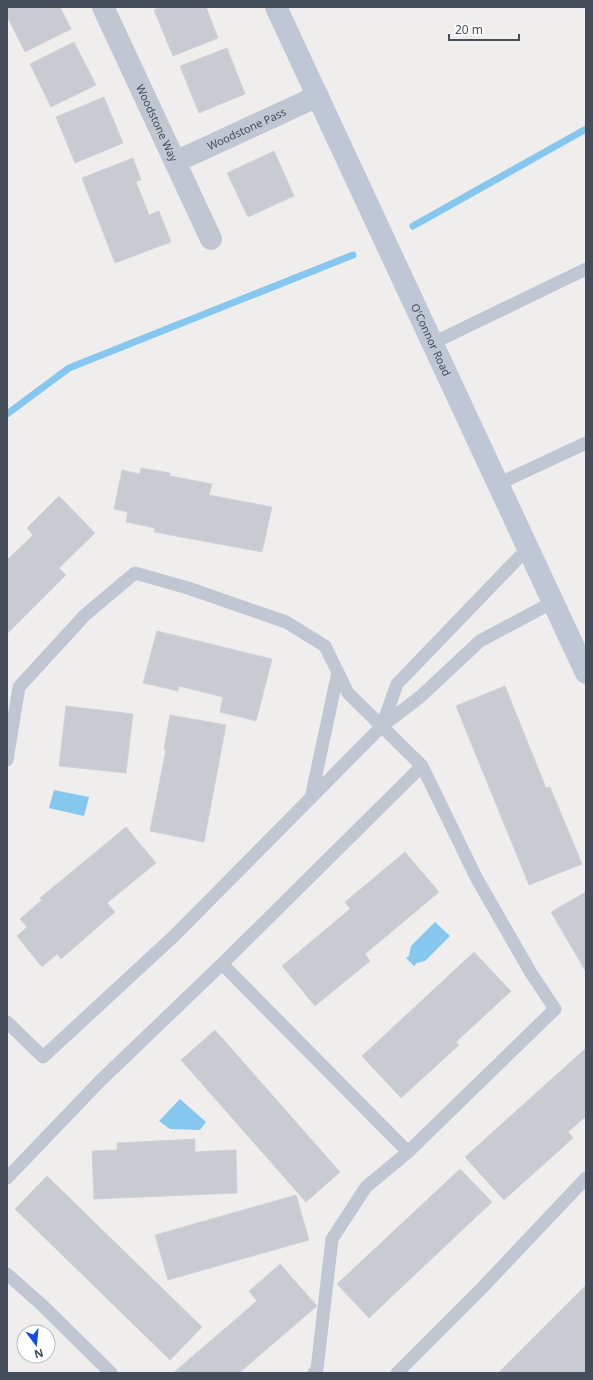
<svg xmlns="http://www.w3.org/2000/svg" width="593" height="1380" viewBox="0 0 593 1380" font-family="'Noto Sans',sans-serif">
<rect width="100%" height="100%" fill="#f0eeed"/>
<path fill="#85c7ee" d="M54,790L89,797L84,816L49,808Z
M435,922L450,936L425,961L417,963L414,966L406,958L409,956L411,946Z
M180,1099L206,1122L200,1130L170,1129L159,1121Z"/>
<g fill="none" stroke-linecap="round" stroke-linejoin="round">
<path stroke="#85c7ee" stroke-width="7" d="M413,226L586,129
M7,414L69,368L353,255"/>
</g>
<path fill="#c9cbd3" stroke="#d1d2d9" d="M7,7H60L71,29L25,52L7,16Z
M161,7H206L218,38L173,56L154,10Z
M74,42L96,85L51,107L30,64Z
M227,48L245,94L199,113L180,66Z
M104,97L123,143L75,163L56,117Z
M274,151L294,196L248,217L227,173Z
M133,158L141,180L136,182L149,215L159,211L171,242L115,263L82,178Z
M141,468L170,473V476L212,484L209,495L272,507L262,552L154,532L155,528L126,522L128,512L114,509L122,470L140,474Z
M59,496L95,533L59,568L66,575L7,634V560L33,535L27,528Z
M157,631L272,659L256,721L220,712L223,697L179,686L178,691L143,683Z
M505,686L546,788L550,787L582,864L529,885L456,706Z
M66,706L133,714L126,773L59,766Z
M170,715L226,725L204,842L150,831L166,749H164Z
M126,827L156,863L107,903L115,912L61,959L57,954L42,967L17,936L27,927L20,919L42,900L40,898Z
M405,852L439,892L365,954L370,961L315,1006L282,966L350,909L345,902Z
M586,892V972L551,912Z
M474,952L511,991L456,1042L459,1045L401,1098L362,1056Z
M215,1030L340,1172L306,1202L181,1060Z
M586,1048V1116L568,1132L573,1138L504,1200L465,1157Z
M195,1139V1152L236,1150L237,1193L94,1199L92,1151L117,1150V1143Z
M460,1169L492,1202L369,1318L337,1284Z
M47,1176L202,1327L170,1360L15,1209Z
M296,1195L309,1240L168,1280L155,1235Z
M280,1264L317,1306L239,1373H173L257,1301L249,1291Z
M585,1286L586,1287V1373H498Z"/>
<g fill="none" stroke-linecap="round" stroke-linejoin="round">
<path stroke="#c0c7d3" stroke-width="13" d="M433,343L586,269
M498,484L586,443
M382,726L397,684L528,548
M7,760L19,687L85,615L135,573L188,588L286,622L325,646L348,693L422,766L477,879L531,973L555,1009L408,1152L366,1187L332,1239L317,1369L314,1373
M311,798L338,672
M222,964L408,1152
M7,1022L43,1057L174,936L382,726L420,697L480,641L553,602
M7,1178L100,1081L222,964L422,766
M7,1274L42,1305L111,1373
M397,1373L482,1288L586,1178"/>
<g stroke="#c0c7d3" stroke-width="22">
<path id="s1" d="M103,7L211,239"/>
<path id="s2" d="M175,162L318,96"/>
</g>
<path stroke="#bfc7d7" stroke-width="22" id="s3" d="M276,7L586,673"/>
</g>
<g text-anchor="middle" stroke-width="3" stroke-linejoin="round" paint-order="stroke">
<g font-size="11" fill="#454d5b" stroke="#fff">
<text dy="4" stroke="none"><textPath href="#s1" startOffset="128">Woodstone Way</textPath></text>
<text dy="4" stroke="none"><textPath href="#s2" startOffset="79">Woodstone Pass</textPath></text>
<text dy="4" stroke="none"><textPath href="#s3" startOffset="367">O'Connor Road</textPath></text>
</g>
</g>
<rect width="593" height="1380" fill="none" stroke="#454d5b" stroke-width="16"/>
<g transform="translate(36 1344) rotate(164)"><circle r="19" fill="#ffffff" stroke="#b5b8bd"/>
<path d="M0-3L7 15L0 10L-7 15Z" fill="#134ce4"/>
<text y="-6" font-size="11" font-weight="bold" text-anchor="middle" fill="#454d5b">N</text>
</g>
<path d="M449 34v6h70v-6" fill="none" stroke="#454d5b" stroke-width="2"/>
<text x="455" y="34" font-size="12" fill="#454d5b" stroke="#ffffff" stroke-width="3" paint-order="stroke">20 m</text>
</svg>
